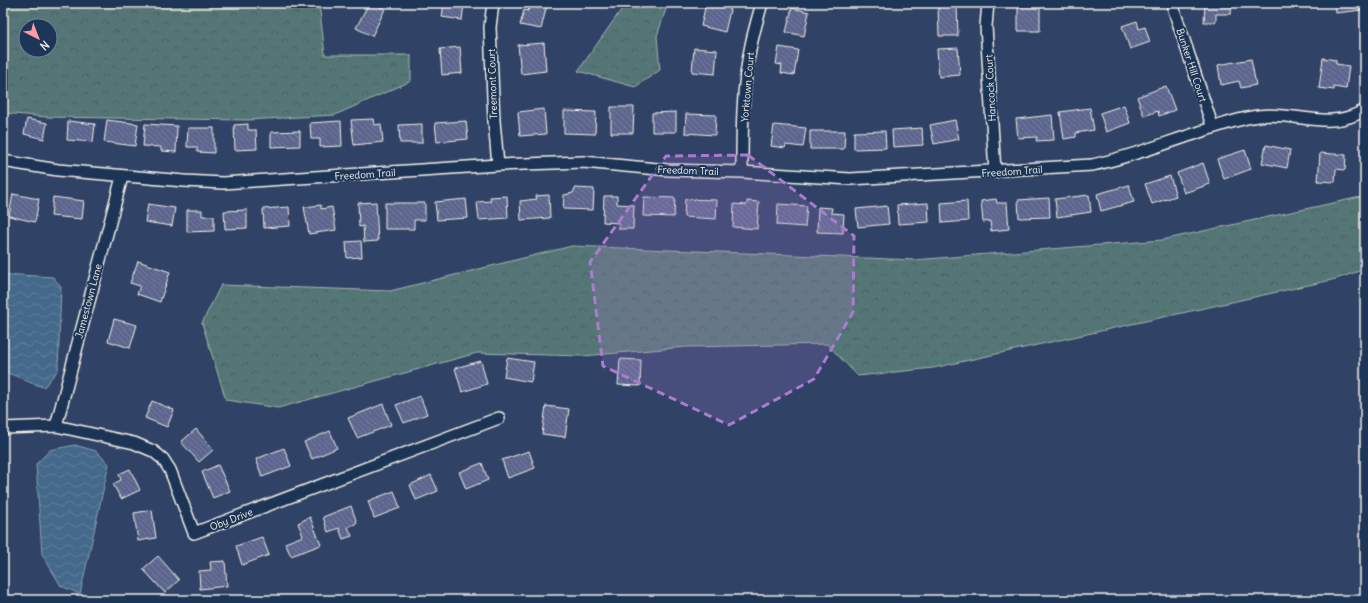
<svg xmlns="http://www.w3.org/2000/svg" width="1368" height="603" viewBox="0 0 1368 603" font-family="Delius,sans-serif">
<defs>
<pattern id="forest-crowns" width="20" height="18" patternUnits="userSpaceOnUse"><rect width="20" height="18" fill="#547676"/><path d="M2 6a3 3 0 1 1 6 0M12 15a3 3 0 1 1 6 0" fill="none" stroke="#4e5f5e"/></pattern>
<pattern id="water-waves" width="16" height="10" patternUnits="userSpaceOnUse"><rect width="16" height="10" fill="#44698b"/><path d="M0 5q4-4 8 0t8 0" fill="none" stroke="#607f9b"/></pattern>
<pattern id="building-back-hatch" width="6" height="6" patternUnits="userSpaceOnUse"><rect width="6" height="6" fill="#5b658d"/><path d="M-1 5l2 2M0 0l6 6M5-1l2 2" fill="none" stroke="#737c9d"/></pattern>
</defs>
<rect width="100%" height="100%" fill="#304367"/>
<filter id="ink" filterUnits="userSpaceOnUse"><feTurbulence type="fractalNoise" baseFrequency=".025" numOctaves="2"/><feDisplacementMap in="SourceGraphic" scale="8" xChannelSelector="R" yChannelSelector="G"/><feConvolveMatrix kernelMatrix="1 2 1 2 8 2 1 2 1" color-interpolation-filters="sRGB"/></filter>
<g filter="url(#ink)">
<path fill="url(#forest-crowns)" stroke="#a4b4af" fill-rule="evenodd" d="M3,3H319L325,55H411V81L335,115L247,120L47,117L3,113ZM26,26H50V50H26Z
M626,3H668L657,36L660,70L635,87L578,71Z
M1365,196V269L1336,279L933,368L858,376L827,344L686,347L583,356L477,353L278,408L226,400L202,323L221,285L390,291L572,246L914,260L1162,240Z"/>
<path fill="url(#water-waves)" stroke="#8a9fb0" d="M3,274L53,277L61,287L58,370L44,387C29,384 18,375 3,372Z
M75,445L96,451L109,464L80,594L61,586L42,554L36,464L50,450Z"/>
<path fill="url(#building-back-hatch)" stroke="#f4f1e8" d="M369,3H374L385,9L372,36L356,28Z
M444,3H464L462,20L442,17Z
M530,3L547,5L541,29L520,25L524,10L528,11Z
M706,3H717L731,6L725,32L701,26Z
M1018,3H1040V31H1018Z
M1205,3H1232L1231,14H1216V22H1204Z
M1335,3H1361L1362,10L1336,13Z
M938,6H957L958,36H939Z
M792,8L809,12L804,36L786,32Z
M1137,21L1139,29L1145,27L1150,42L1130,49L1122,26Z
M544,43L546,71L521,74L518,45Z
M460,47L462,73L442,75L440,49Z
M779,47L798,50L794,75L781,73L782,65L776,64Z
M694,48L717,50L715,74L692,72Z
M958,48L960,75L939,77L937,49Z
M1323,58L1336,60V64L1349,66L1346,89L1334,87V90L1319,88Z
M1251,59L1256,85L1241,88L1239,81L1221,85L1218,65Z
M1166,86L1175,110L1159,116L1158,111L1144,116L1137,97Z
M1124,105L1130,123L1106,132L1100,113Z
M611,107H634L633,133H611Z
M1090,108L1094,130L1076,133V137L1064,139L1060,112Z
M544,109L546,134L520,136L518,112Z
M564,111L596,112L595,134L564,133Z
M676,112V132H652V113Z
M686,114L716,115L715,135L685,133Z
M1052,115L1054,140L1036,141L1037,137L1018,138L1016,119Z
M27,119L47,123L44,139L24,134Z
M373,119L374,125L381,124L383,142L354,145L351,120Z
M107,120L138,124L135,146L104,142Z
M955,120L959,139L934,144L930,125Z
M68,121L95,124L93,142L67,140Z
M341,121L342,146L320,147V139H311L310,123Z
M466,121L468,139L437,142L435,123Z
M145,124L177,126L176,152L161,151V147L143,146Z
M248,124V130H256L257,149L235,150L234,125Z
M422,124V143H400L399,125Z
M774,125L806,128L803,147L786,145L785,148L771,146Z
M188,128H214V153L197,152V147H187Z
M922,128L923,145L893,147L892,130Z
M300,131V146L271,147V132Z
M810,131H845L844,149H810Z
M885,131L886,148L854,149V132Z
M1266,145L1290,150L1287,168L1262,163Z
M1245,150L1251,169L1224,179L1217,159Z
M1320,153L1346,155L1345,170L1336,169L1335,182L1318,181Z
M1203,163L1210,184L1184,193L1177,173Z
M1170,176L1176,196L1152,204L1145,184Z
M1129,185L1134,202L1101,211L1097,194Z
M575,188L594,189L593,210L563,209L564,195L573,193Z
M13,194L39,199L35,222L9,216Z
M549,195L550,218L521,220L520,201L537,199L536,196Z
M1089,195L1091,212L1057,217L1055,199Z
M507,196L508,218L479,220L477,202L491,201L490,197Z
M604,196H617V204L634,205L633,229H619V223L603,222Z
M53,197L84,201L82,219L51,216Z
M644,197L675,198L674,217L643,216Z
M1049,198L1050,217L1019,218L1018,200Z
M466,199L468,218L437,220L435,202Z
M685,199L717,200L716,219L684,217Z
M996,199L997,203H1007L1009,229L991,231L990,221L983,222L981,201Z
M747,201L759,202L757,229L733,227L734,204L747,205Z
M967,201L968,221L942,223L941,203Z
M376,202L378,241L364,242L363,226L359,227L358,203Z
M385,203H425V220H414V229H385Z
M928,203L929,222L898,224L897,205Z
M148,204L175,208L172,226L145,222Z
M778,204L807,206L805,227L777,225Z
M321,205V209L332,207L336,230L309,234L304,207Z
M887,206L889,224L858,227L856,209Z
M289,207L290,226L264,228L263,209Z
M818,207L832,208L831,213L844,214L843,233L817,232Z
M187,210H202V216H214V231L187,232Z
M247,210V228L225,229L224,211Z
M361,241L362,257L347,258L346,242Z
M138,261L170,272L160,302L137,294L140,286L130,283Z
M114,319L137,325L130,348L108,341Z
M507,358L534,362L531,382L504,377Z
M620,359L641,360L640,386L618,385Z
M481,361L487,384L462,392L455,368Z
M420,396L427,414L404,423L396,405Z
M152,401L174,410L167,427L145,418Z
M383,404L391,425L357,438L348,418Z
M546,406L569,409L565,437L542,434Z
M196,429L213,450L199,462L181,442Z
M330,431L337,448L312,459L304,442Z
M284,448L291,466L262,477L256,459Z
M529,451L535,468L508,478L502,460Z
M482,463L488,480L466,489L459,472Z
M218,465L230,491L213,498L202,472Z
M130,469L140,490L121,499L113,484L121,480L119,474Z
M431,475L438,491L416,500L410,485Z
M394,491L400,508L374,518L368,501Z
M351,506L357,523L348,527L352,536L343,539L339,528L328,532L323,517Z
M152,510L156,538L138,541L134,513Z
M310,517L321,545L291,556L285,543L303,536L298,523Z
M262,537L269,555L242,565L236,546Z
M158,556L179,580L165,593L143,569Z
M225,561L227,586L200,589L199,571L211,570L210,562Z"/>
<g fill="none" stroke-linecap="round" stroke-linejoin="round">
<defs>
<path id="street" d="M493,3L490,27L494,121L498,165
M988,3L986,26L995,172
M1174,3V10L1213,128
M3,161L58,170L184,181L223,183L498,165L583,162L668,170L742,172L850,179L1092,165C1127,158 1160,145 1194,134C1215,127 1236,119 1258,116C1297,111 1328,132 1365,110
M742,172C742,130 742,86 751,45C754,31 758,17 762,3
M56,426L122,177
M3,428L56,426L134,443L153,451L163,459L170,470L194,533L499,418"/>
</defs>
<use href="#street" stroke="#f4f1e8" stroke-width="14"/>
<use href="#street" stroke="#1d3557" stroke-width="11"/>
</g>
</g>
<path fill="#ab7bcf" fill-opacity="0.2" stroke="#ab7bcf" stroke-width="3" stroke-dasharray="8 5" stroke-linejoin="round" d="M748,155L854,236L853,312L814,379L729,425L603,366L590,262L666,156Z"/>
<g text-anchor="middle" stroke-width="4" stroke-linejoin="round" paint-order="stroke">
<g font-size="10" fill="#f4f1e8" stroke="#1d3557">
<text transform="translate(1192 65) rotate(72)" y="4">Bunker Hill Court</text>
<text transform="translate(492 84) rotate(-92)" y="4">Treemont Court</text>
<text transform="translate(747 87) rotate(-85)" y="4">Yorktown Court</text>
<text transform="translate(990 88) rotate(-93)" y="4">Hancock Court</text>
<text transform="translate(688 170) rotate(2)" y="4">Freedom Trail</text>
<text transform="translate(1012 171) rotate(-4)" y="4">Freedom Trail</text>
<text transform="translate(365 174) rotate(-4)" y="4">Freedom Trail</text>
<text transform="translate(88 301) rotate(-75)" y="4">Jamestown Lane</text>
<text transform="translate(231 519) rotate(-21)" y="4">Oby Drive</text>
</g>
</g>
<rect width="1368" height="603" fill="none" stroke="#1d3557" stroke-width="16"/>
<rect x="8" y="8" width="1352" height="587" fill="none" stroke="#f4f1e8" stroke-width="1.5" filter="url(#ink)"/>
<g transform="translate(38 38) rotate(138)"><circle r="19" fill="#1d3557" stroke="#738091"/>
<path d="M0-3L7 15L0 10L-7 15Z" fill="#ff9aa2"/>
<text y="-6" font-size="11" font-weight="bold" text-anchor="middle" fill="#f4f1e8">N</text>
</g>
</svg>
